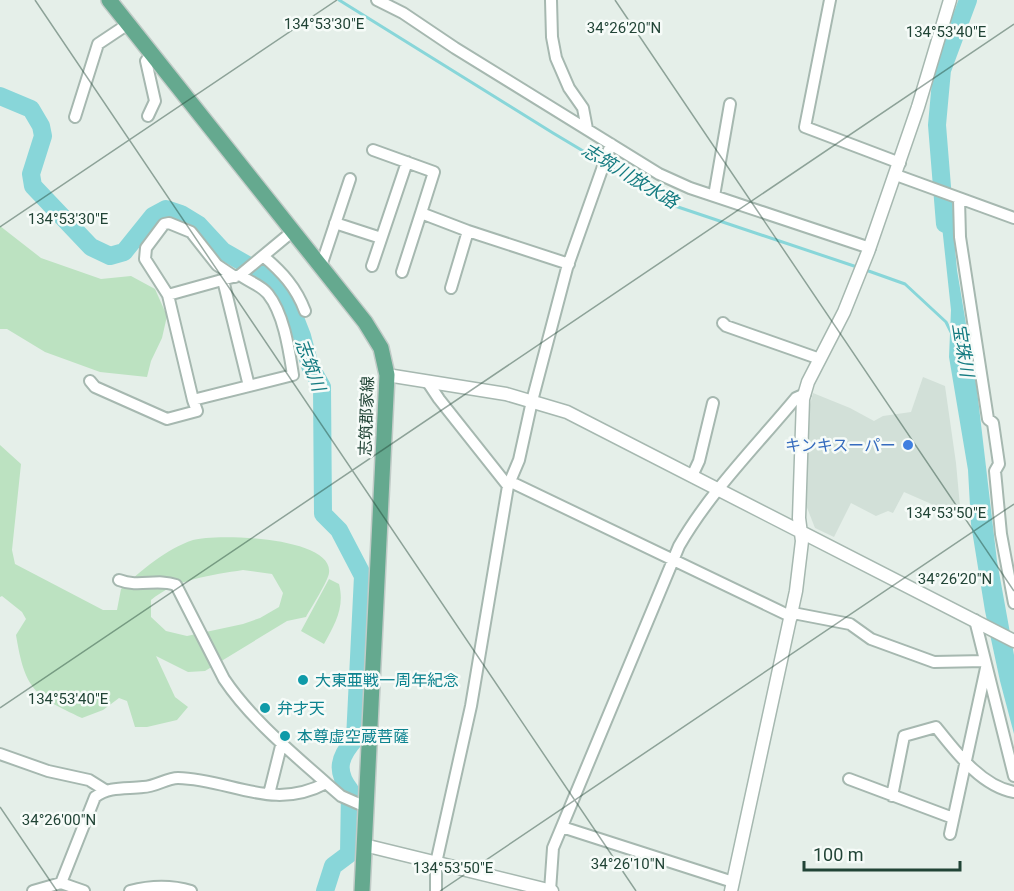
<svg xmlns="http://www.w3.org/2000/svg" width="1014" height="891" viewBox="0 0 1014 891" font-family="Roboto,'Noto Sans JP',sans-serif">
<rect width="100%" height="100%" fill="#e5efe9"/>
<path fill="#d2e0d8" d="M923,377L945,386L956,463L961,517L904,492L893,513L888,511L876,516L851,503L834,537L815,528L806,505L809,409L813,393L850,408L874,421L883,416L911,412Z"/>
<path fill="#bce2c1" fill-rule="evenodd" d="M0,226L41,258L101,279L131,276L155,289L167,316L162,338L151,361L147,377L100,372L45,352L7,329H0Z
M0,445L21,464L12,550L15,564L103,610H117L121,589C142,570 166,549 193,540C216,533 334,537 329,573C328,581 311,608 306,617L287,621L205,671L188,672L156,656L175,697L188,707L177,720L147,727H135L127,701L119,698L103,710L82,718C33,695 25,689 16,635L26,619L22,612L2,596L0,597ZM243,570L272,574L283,593L279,607L260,618L243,624L187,636L166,631L151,617V600C176,579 212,575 243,570Z
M329,579L339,584C345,607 335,624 324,644L301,631Z"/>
<path fill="#88d6d9" d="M939,198L951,203L957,270L977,390L997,561L1014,655V734L1000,681L985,611L971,524L968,470L949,357L951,310Z"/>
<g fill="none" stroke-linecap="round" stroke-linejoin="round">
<path stroke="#88d6d9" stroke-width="3" d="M339,0L553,133L675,206L857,267
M863,269L905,284L946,322L952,334"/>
<path stroke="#88d6d9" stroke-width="18" d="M0,96L31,109L41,126L43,136L31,174L33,186L91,247L110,256L124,252L153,216L166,209L181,214L199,225L223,251L270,278L281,286L286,295L302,336L310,366L322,387L323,514L339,530L363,576L355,739C339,757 335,771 350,790L349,854L333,866L325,891
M945,224L937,125L942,70L968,0"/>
<defs>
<path id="minor" d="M377,0L403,13L455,48L659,174L690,188L870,248
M551,0L552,37L556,58L569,88L583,108L587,129
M830,0L805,127L900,163
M148,116L155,101L146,61L152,54
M75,117L98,44L128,24
M373,150L434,172L421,213
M896,175L1014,218
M714,196L730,104
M959,199L960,237L988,419L993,423L999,464L995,471L1001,534L1014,603
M335,223L381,238
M263,256C282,272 296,287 305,311
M321,266L350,179
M372,266L407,162
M402,272L421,213L468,231L569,264
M235,277L217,265L191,232L169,223L164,224L146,248L145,259L168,295L193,400L293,375C289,350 284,314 268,294C261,285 249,282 240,275
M223,280L249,386
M451,288L468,231
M168,295L240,275L293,231
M723,323L726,326L820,359
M90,381L95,387L167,419L197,411L193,400
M427,381L439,399L508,486
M692,476L699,461L713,403
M511,482L792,617
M793,613L850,624L871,639L934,662L985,661
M975,620L1014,776
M0,754L48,771L89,780L105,790
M849,779L953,818
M326,783L341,796L366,807
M269,794L282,742
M892,796L904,736L936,727C956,752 981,786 1014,792
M562,827L733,882
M950,834L986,668
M61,883L95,797C109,786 126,789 143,787C156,787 166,778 178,778C231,779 272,812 326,783C291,752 250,718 224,679L176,585C157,578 139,588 119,580
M33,891L61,883L84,891
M130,891C149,886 171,885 191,891
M436,891V863L471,706L508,486L519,460L532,401L567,268L611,144
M550,891L553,848L679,546C710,492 756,446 796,398L805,394"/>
<path id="tertiary" d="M387,375L506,394L567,412L1014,641
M364,845L552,891
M731,891L796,591L802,541L799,518L803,399L808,382L844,312L868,252L918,107L950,0"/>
<path id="primary" d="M109,0L365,322L381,348L387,375L362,891"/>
</defs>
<use href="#minor" stroke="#a6b8b0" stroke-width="14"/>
<use href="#tertiary" stroke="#a6b8b0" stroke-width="15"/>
<use href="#primary" stroke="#c1cbc7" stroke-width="18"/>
<use href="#minor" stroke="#fff" stroke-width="10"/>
<use href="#tertiary" stroke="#fff" stroke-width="12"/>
<use href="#primary" stroke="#65a98f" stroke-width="15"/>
</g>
<path fill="none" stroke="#214436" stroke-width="1.5" stroke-opacity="0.45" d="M35,0L636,891M615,0L1014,591M0,227L337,0M0,708L1014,24M0,807L57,891M440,891L1014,504"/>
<circle fill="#3f7fe0" stroke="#f6fbf8" stroke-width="2" cx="908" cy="445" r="6"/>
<g fill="#0f9aa8" stroke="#f6fbf8" stroke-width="2">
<circle cx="303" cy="680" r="6"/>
<circle cx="265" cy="708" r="6"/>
<circle cx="285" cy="736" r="6"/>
</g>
<g text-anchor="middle" stroke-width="5" stroke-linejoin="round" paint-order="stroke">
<g font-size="16" fill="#214436" stroke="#f6fbf8">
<text transform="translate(366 416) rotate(-88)" y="6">志筑郡家線</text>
</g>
<g font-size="16" fill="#366cbe" stroke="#f6fbf8" text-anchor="end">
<text x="896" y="451">キンキスーパー</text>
</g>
<g font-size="16" fill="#0d838f" stroke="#f6fbf8" text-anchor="start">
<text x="315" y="686">大東亜戦一周年紀念</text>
<text x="277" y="714">弁才天</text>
<text x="297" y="742">本尊虚空蔵菩薩</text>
</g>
<g font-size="18" font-style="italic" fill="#147b81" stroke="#f6fbf8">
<text transform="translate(630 176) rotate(31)" y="6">志筑川放水路</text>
<text transform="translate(963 350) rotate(81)" y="6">宝珠川</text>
<text transform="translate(310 365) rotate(70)" y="6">志筑川</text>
</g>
</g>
<g font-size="15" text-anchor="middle" fill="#214436" stroke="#f6fbf8" stroke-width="5" stroke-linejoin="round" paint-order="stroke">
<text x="324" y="29">134°53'30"E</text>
<text x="624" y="33">34°26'20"N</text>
<text x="946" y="37">134°53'40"E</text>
<text x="68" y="224">134°53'30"E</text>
<text x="946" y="518">134°53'50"E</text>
<text x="955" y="584">34°26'20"N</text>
<text x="68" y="704">134°53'40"E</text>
<text x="59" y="825">34°26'00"N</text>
<text x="628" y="869">34°26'10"N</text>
<text x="453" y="873">134°53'50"E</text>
</g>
<path d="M804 861v9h156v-9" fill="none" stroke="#214436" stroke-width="3"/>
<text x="813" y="861" font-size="18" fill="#214436" stroke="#f6fbf8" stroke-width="4.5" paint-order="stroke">100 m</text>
</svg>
